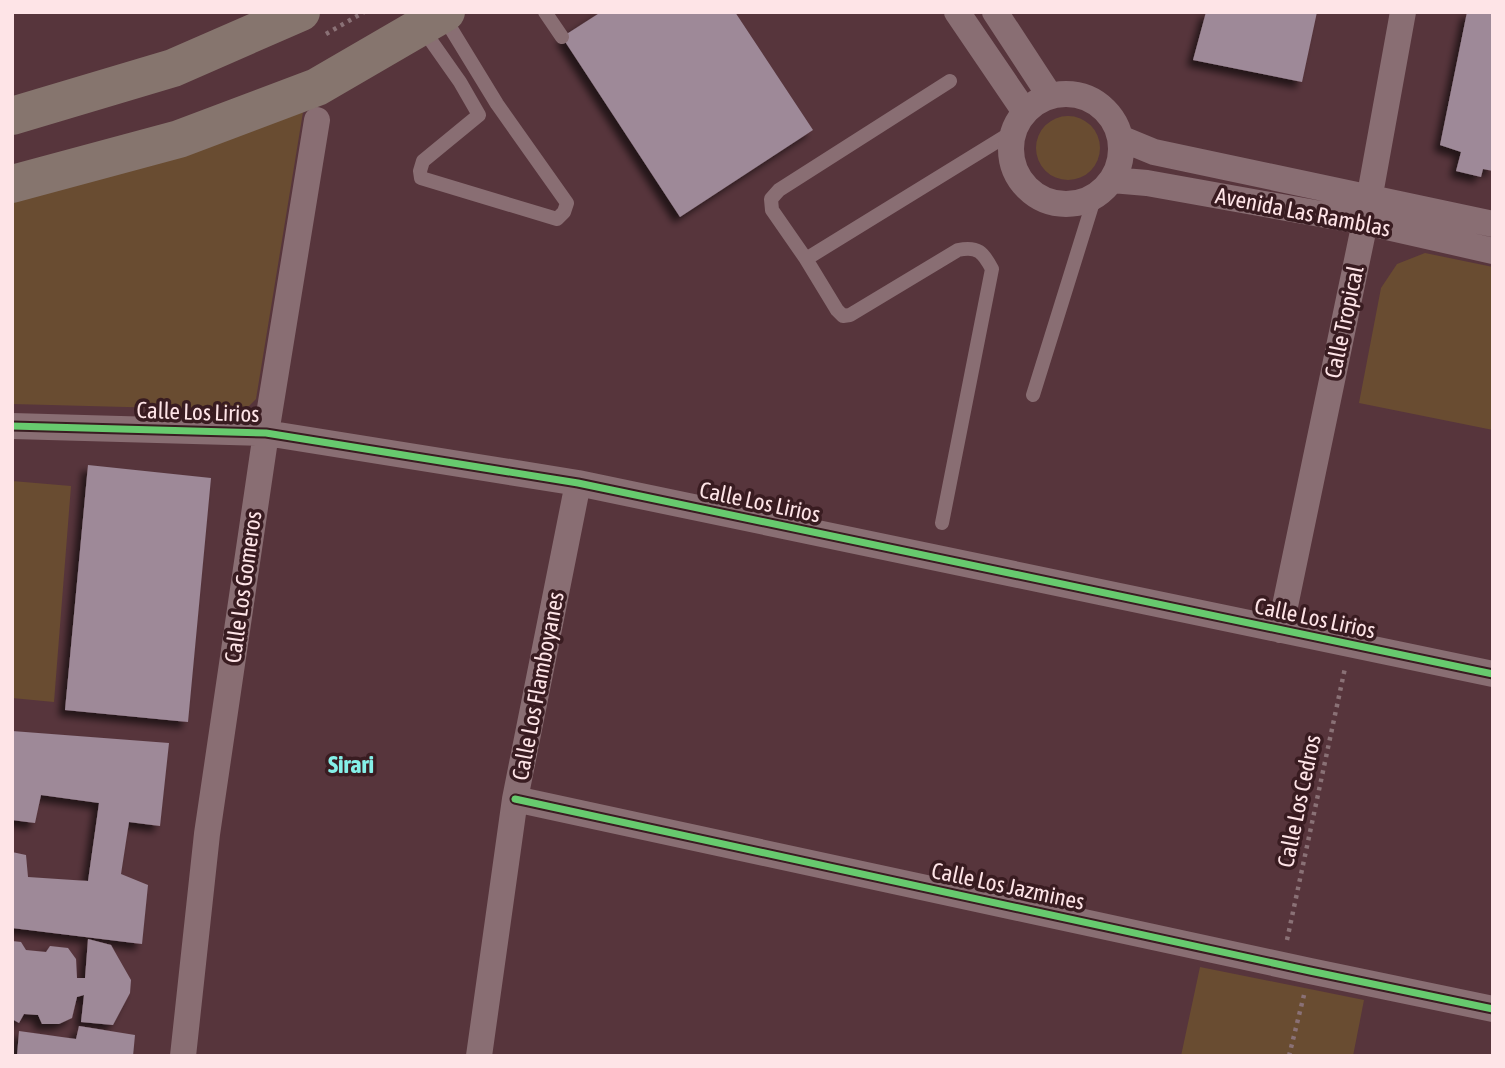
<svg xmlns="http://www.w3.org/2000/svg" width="1505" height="1068" viewBox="0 0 1505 1068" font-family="'Asap Condensed',sans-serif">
<defs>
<filter id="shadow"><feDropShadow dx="-6" dy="6" stdDeviation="3.5" flood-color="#0009"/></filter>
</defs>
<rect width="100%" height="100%" fill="#57353c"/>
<path fill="#694c31" d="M303,112L256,399L249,406L241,410L12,404V202Z
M1036 148a32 32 0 1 1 64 0a32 32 0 1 1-64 0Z
M1425,253L1493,267V430L1359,403L1381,288L1397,264Z
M12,481L71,486L54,702L12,698Z
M1200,967L1364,1000L1353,1056H1181Z"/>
<path fill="#9e8998" filter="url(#shadow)" d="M601,12H735L813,130L680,217L562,37Z
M1206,12H1317L1302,82L1193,60Z
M1467,12H1493V171L1483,169L1481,177L1456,171L1461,152L1440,145Z
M88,465L211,478L188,722L65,710Z
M12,731L169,743L160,826L129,822L121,874L148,885L142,944L12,928V852L26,855L28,877L88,881L99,803L41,795L35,823L12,820Z
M88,939L111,945L131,980L130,993L113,1025L81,1022L84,995L77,997L72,1018L59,1024H42L38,1015L24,1014L19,1023L12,1019V941L21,942L26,950L46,952L50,946L68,948L76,959L77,978H85Z
M79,1026L135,1035L133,1056H17L19,1031L76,1039Z"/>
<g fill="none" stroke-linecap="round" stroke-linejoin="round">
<path stroke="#8a7176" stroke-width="4.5" stroke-dasharray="3.5 5" stroke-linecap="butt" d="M326,34L364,12
M1287,940L1345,668
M1289,1056L1304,995"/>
<path stroke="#896e73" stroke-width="14" d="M545,12L562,37
M422,28L460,82L479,115L423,161L420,171L421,178L557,219L564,212L567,203L497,104L442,14
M950,81L779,190L771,199L772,210L806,259L1014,131
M806,259L837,310L843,316L850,315L958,250C978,246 983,252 992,269L942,523
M1033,395L1095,196"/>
<path stroke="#896e73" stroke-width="26" d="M957,12L1025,112
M995,12L1050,96
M1011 149a55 55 0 1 1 110 0a55 55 0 1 1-110 0Z
M1120,138L1154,152L1493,224
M1112,180L1147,183L1365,222L1493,251
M12,426L266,433L578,483L1493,674
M1280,630L1365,222L1403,12
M515,799L1310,971L1493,1009
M183,1056L207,834L266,433L317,120
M479,1056L515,799L578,483"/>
<path stroke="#86756e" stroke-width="38" d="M12,116L173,68L301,12
M12,184L179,139L317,87L446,12"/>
<defs>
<path id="cycleway" d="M12,426L266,433L578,483L1493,674
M515,799L1310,971L1493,1009"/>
</defs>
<use href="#cycleway" stroke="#391c21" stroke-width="11"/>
<use href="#cycleway" stroke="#67ca6e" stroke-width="7"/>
</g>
<g text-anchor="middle" stroke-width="7" stroke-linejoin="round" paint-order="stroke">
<g font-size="23" fill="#fee4e7" stroke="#391c21">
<text transform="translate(1303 212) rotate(11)" y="8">Avenida Las Ramblas</text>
<text transform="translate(1344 322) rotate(-78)" y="8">Calle Tropical</text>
<text transform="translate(198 412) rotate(2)" y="8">Calle Los Lirios</text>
<text transform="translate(760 502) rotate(12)" y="8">Calle Los Lirios</text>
<text transform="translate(243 587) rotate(-82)" y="8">Calle Los Gomeros</text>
<text transform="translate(1315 618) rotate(12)" y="8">Calle Los Lirios</text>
<text transform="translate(538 686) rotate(-79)" y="8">Calle Los Flamboyanes</text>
<text transform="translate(1299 801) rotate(-78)" y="8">Calle Los Cedros</text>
<text transform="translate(1008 886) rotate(12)" y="8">Calle Los Jazmines</text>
</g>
<g font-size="24" font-weight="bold" fill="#85f0e8" stroke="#391c21">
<text x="351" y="773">Sirari</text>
</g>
</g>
<rect width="1505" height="1068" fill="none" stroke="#fee4e7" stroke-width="28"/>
</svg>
